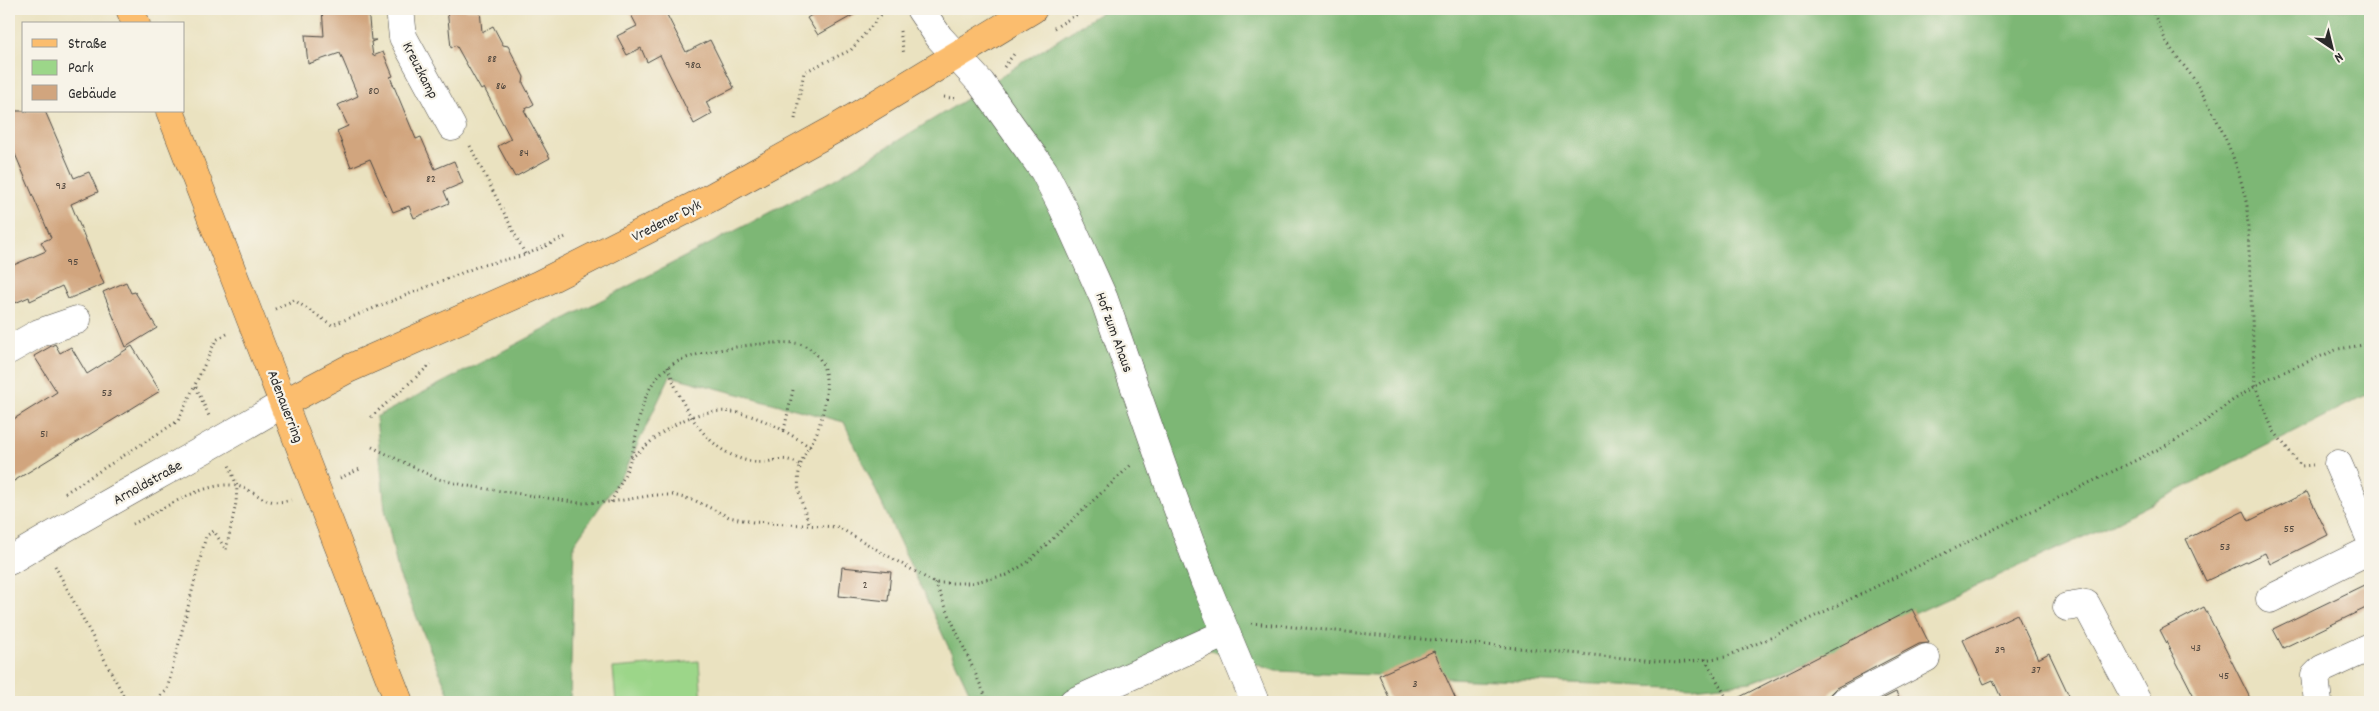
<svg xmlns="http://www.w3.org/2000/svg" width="2379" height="711" viewBox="0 0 2379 711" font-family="Dekko,sans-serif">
<rect width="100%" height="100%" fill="#f7f3e8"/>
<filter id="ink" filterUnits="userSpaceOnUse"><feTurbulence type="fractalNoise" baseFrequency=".02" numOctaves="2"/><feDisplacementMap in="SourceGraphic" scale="10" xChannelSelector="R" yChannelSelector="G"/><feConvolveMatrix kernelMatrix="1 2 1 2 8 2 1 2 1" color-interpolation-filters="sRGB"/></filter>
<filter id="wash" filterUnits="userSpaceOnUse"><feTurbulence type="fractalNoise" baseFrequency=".0096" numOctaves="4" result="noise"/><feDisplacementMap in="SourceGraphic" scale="20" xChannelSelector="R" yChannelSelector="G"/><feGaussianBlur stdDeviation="1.12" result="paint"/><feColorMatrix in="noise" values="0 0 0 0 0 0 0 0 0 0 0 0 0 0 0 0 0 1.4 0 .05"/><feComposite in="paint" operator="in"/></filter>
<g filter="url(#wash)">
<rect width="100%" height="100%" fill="#eae2c0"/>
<path fill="#9cd689" stroke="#64805a" d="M699,661L702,702H616L613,668Z"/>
<path fill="#7db775" stroke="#547150" d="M1106,9H2370V393L2112,524L1817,658L1751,682L1693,688L1276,671L1207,649L1059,702H974L844,422L670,376L625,471L574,544L570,702H452L398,572L385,509L376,417L833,180L963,101Z"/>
<g id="blocks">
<path fill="#d1a57e" d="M322,9H368L371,40H376L371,42L373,56L383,52L393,76L390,77L416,139L421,137L435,169L454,161L463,183L444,191L449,203L414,218L409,206L393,212L370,159L351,167L337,131L348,126L338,105L358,96L340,53L308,64L305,35L324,36Z
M447,9L480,10L482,32L493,26L503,45L508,46L524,77L523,83L534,104L524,110L550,158L515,177L498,146L511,139L484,88L481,90L456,45L451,48Z
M628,9H664L686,52L710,40L734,88L706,102L712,114L694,124L660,55L647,62L641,48L627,55L617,36L637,26Z
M821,9H864L818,35L807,18Z
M9,111H45L74,178L89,172L98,192L71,204L104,284L68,299L62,286L30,301L29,297L15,303L9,289V267L46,251L41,242L51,238L15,154L9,157Z
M126,282L131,293L135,292L157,328L126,347L103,292Z
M55,344L60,353L71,347L87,374L132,346L160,391L9,484V422L57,392L34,356Z
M2307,492L2328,535L2270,564L2265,553L2206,581L2186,539L2244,511L2249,521Z
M842,567L891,572L888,601L839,596Z
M2364,585L2370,597V606L2283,648L2273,629Z
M2204,607L2233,664L2252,702H2197L2160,630Z
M1912,609L1929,643L1919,644L1836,688L1830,694L1828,702H1730Z
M2017,614L2038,659L2049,653L2072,702H2003L1993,680L1984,684L1963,640Z
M1434,651L1457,702H1391L1379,675Z
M1896,692L1901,702H1876Z"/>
</g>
</g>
<g filter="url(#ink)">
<use href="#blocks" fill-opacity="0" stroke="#484641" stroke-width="1"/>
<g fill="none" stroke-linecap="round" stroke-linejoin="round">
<defs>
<path id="minor" d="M400,9L403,37L452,127
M920,9L939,37L981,83L1020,138L1044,171L1063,208L1104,299L1171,491L1204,580L1255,702
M9,350L39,333L77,320
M2338,464L2370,538
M9,561C100,506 194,457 284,403
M2270,599L2370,550
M2067,607L2086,604L2138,702
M1073,702L1226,633
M1843,702L1926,658
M2318,702L2315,676L2322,669L2370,647"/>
<path id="major" d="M130,9L136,24
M170,111L399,702
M284,403L348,369L540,284L710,198L835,129L1033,9"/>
</defs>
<use href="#minor" stroke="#484641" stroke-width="29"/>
<use href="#major" stroke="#484641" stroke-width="29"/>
<path stroke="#484641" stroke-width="3" stroke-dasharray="1 4" stroke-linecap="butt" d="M2152,9C2158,23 2163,38 2172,50C2179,60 2187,69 2193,78C2218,118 2238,160 2247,206L2255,386L2273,430L2301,466L2313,465
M2368,9L2370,18
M1054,28L1086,9
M900,31L904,55
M1004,67L1014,54
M944,97L958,99
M795,119L804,72L851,50L886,9
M470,146L526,256
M275,309L294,300L332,325L479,266L525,255L568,236
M668,367C681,407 709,457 755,462C775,464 780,453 800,465
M196,387L209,416
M371,417L431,364
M784,430L793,390
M372,447L438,479L468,486L580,503L611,502L655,495H673L696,501L729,517L753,522L838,527L935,583H970L1007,575L1028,562L1132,464
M631,458C644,448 657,435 671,427C722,395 765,417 810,447
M340,478L360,469
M65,493L178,421L216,340L227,334
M611,502C618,488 627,473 631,457C635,445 636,432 639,420C651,367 673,358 724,349C740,346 790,339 803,345C836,359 827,403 818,429C814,442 803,454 800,467C795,487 802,506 810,525
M133,524C160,511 207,479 237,486C261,492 262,507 291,500
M55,566L127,702
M935,583L988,702
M1251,623L1677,663L1725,657L1768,639L2159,449L2191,432L2232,401L2267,379L2338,349L2370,344
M1705,659L1729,702
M153,702L167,690L206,536L214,531L226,550L236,503L237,486L229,465"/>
<use href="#minor" stroke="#fff" stroke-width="28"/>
<use href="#major" stroke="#fbbd6e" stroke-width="28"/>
</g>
</g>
<g text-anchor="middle" stroke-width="4.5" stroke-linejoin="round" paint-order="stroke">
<g font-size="12" fill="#544a40">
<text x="492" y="62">88</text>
<text x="693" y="68">98a</text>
<text x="501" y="89">86</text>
<text x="374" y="94">80</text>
<text x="524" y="156">84</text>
<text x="431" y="182">82</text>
<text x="61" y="189">93</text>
<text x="73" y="265">95</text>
<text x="107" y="396">53</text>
<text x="44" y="437">51</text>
<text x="2289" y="532">55</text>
<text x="2225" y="550">53</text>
<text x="865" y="588">2</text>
<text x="2196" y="651">43</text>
<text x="2000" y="653">39</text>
<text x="2036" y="673">37</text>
<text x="2224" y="679">45</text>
<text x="1415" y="687">3</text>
</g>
<g font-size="15" fill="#2b2b2b" stroke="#f7f3e8">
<text transform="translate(421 70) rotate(63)" y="5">Kreuzkamp</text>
<text transform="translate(666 220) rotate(-27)" y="5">Vredener Dyk</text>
<text transform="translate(1115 332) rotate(70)" y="5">Hof zum Ahaus</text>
<text transform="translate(286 406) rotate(69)" y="5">Adenauerring</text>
<text transform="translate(147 482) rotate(-29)" y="5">Arnoldstraße</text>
</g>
</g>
<rect width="2379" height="711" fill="none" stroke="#f7f3e8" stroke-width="30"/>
<rect x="22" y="22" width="162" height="90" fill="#f7f3e8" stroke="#a5a39c"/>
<rect x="32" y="39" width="25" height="8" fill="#fbbd6e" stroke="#a5a39c"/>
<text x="68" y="48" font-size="15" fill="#2b2b2b">Straße</text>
<rect x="32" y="60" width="25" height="15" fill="#9cd689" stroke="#a5a39c"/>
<text x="68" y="72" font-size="15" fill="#2b2b2b">Park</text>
<rect x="32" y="85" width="25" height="15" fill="#d1a57e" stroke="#a5a39c"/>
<text x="68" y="98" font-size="15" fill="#2b2b2b">Gebäude</text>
<g transform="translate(2332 48) rotate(145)" stroke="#f7f3e8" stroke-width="4" paint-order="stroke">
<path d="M0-4L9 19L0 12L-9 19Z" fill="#2b2b2b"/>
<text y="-8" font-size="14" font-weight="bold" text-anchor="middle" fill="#2b2b2b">N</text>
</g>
</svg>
